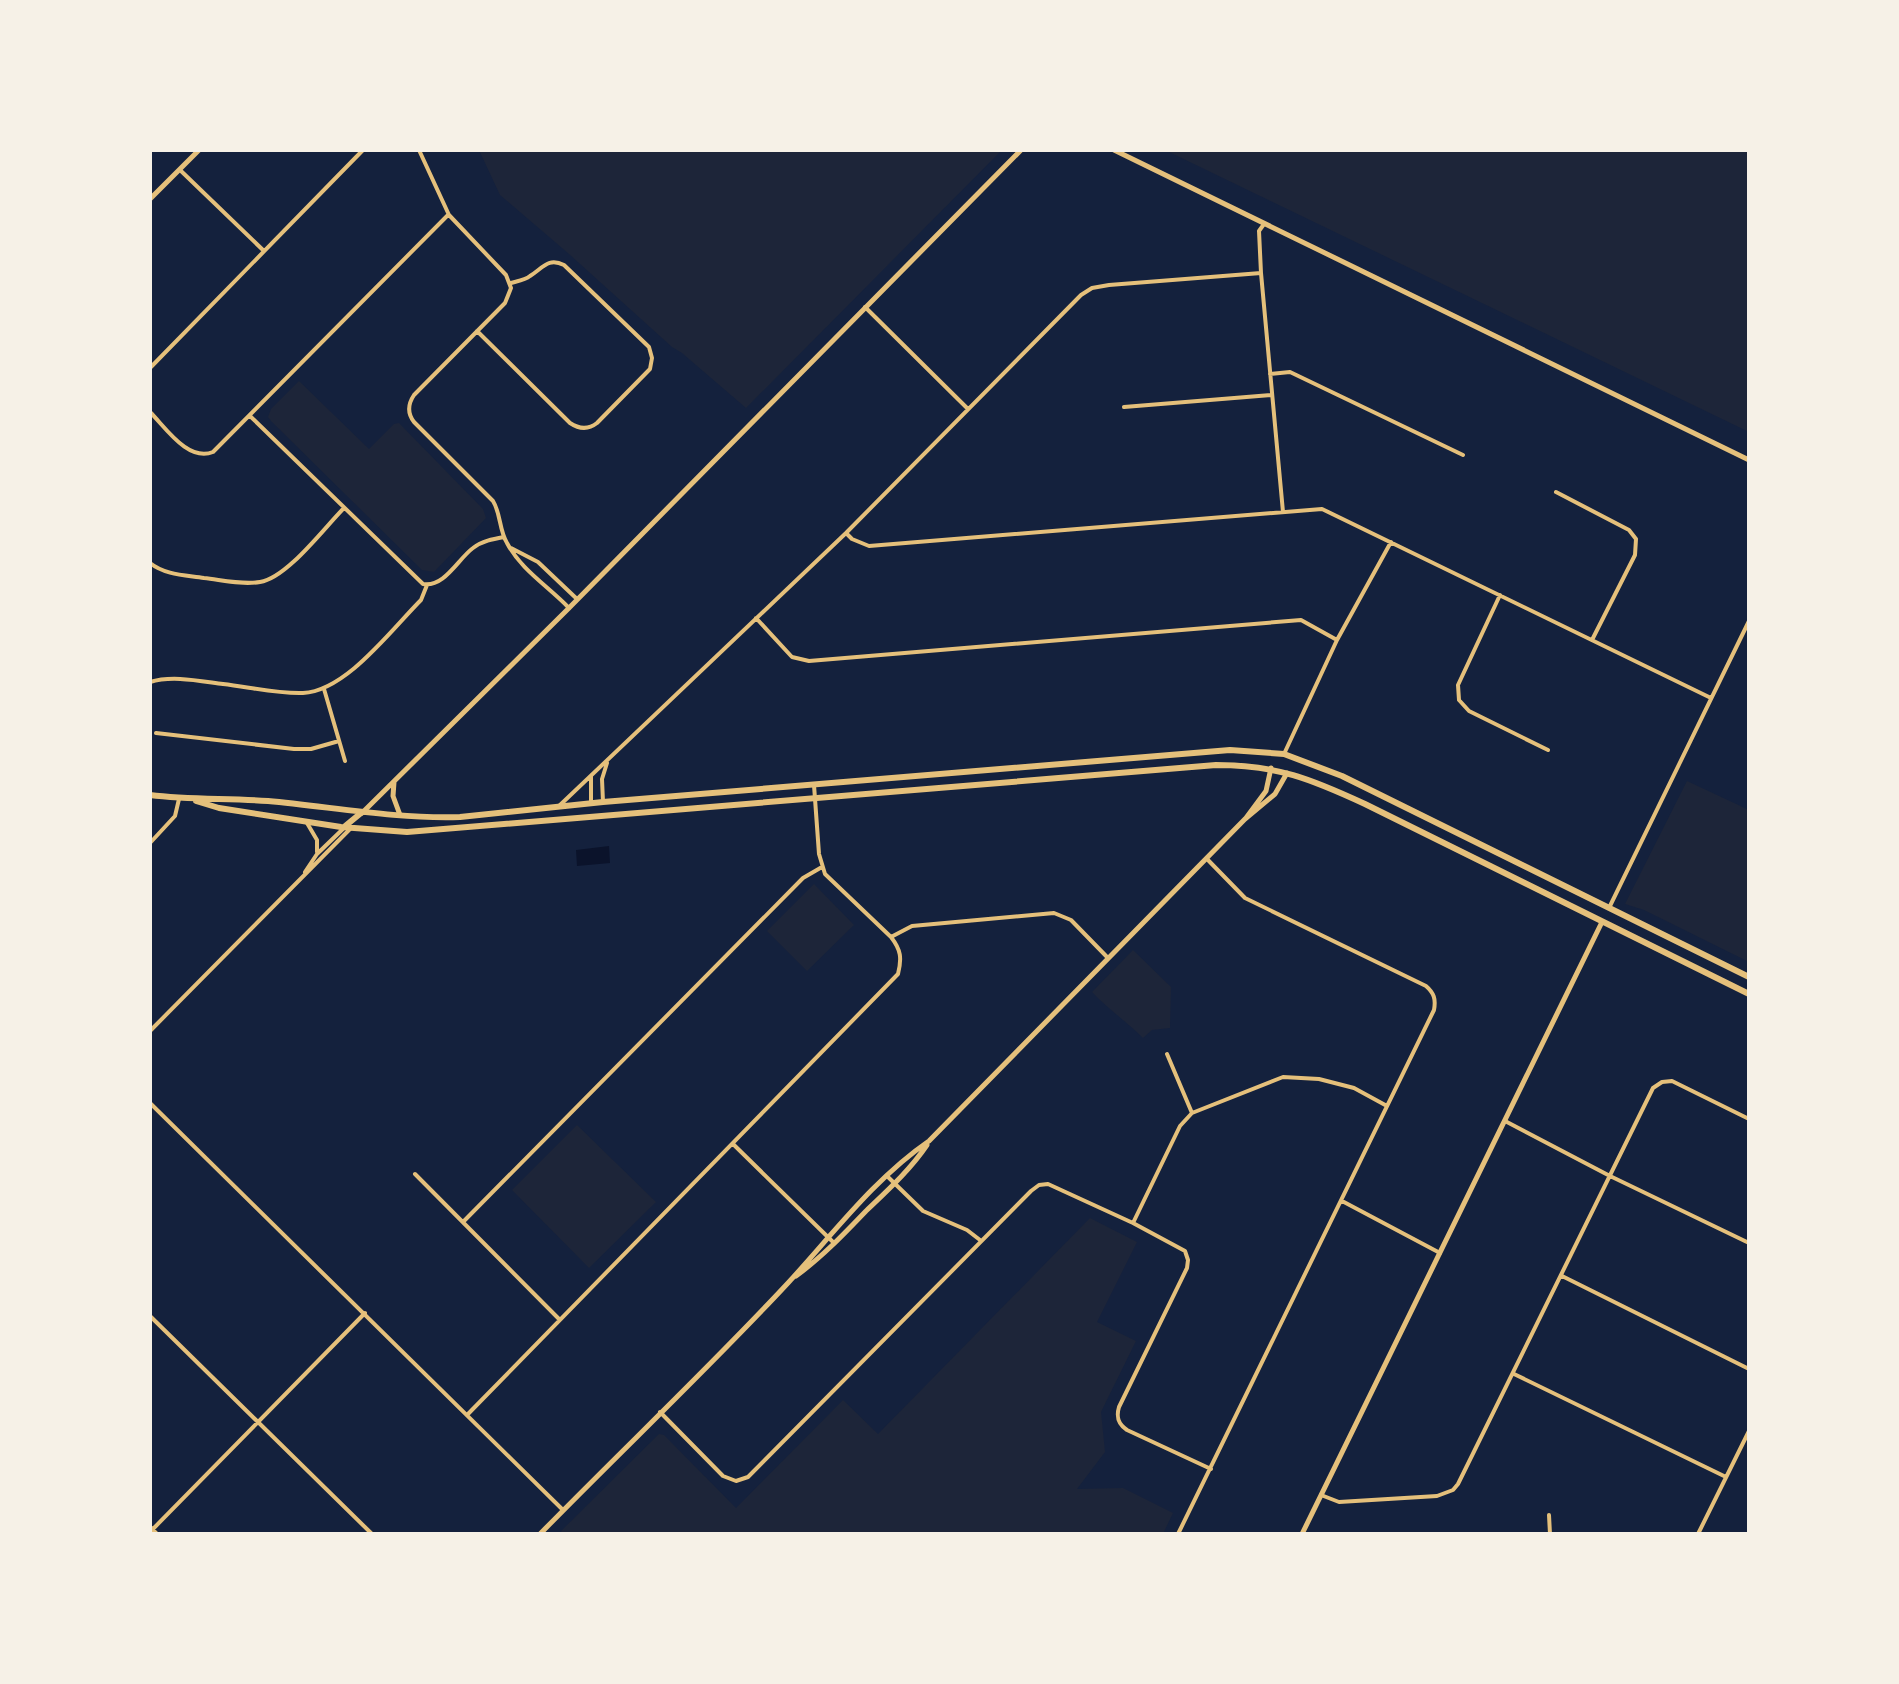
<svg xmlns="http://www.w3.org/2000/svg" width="1899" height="1684" viewBox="0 0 1899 1684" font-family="'Varela Round',sans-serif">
<rect width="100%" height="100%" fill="#14213d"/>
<path fill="#1d2539" d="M479,150H1002L746,408L682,353L672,347L569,254L500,195Z
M1165,150H1749V432Z
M299,381L369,449L394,424L399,423L483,509L486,518L434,572L422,570L271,421L268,417L271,409Z
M1687,781L1749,810V962L1644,910L1625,904Z
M814,884L854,925L807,971L767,931Z
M1133,950L1171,987L1170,1028L1152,1030L1143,1038C1126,1021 1109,1010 1092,992Z
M577,1125L656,1202L589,1268L512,1190Z
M1090,1218L1137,1242L1097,1322L1136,1341L1101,1412L1105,1452L1077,1489L1123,1488L1173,1513L1163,1534H562L561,1531L659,1434L664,1435L736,1508L843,1400L878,1434Z"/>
<path fill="#0b132b" d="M609,846L610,863L577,866L576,850Z"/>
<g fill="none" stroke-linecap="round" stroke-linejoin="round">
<path stroke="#e5c07b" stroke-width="4" d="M419,150L449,215L506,275L511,288L505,303L414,395C408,404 407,413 414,422L493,501C501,514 499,530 507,543C521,570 548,586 569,608
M180,170L264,251
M1264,224L1259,231L1261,273L1283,512
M865,307L968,409
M477,331L570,423C579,429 588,430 597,423L650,369L652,358L649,347L564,265C548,257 543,268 530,276C525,280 518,281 511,283
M150,368L363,150
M1270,374L1290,372L1463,455
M1124,407L1271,395
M150,412C166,428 188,462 213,452L448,215
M250,416L423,584C444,588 458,559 473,548C482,541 493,539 504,537
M1556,492L1629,530L1636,539L1635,555L1592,640
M846,533L852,539L869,546L1322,509L1711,698
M511,548L538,562L577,599
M150,563C165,575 185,575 204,578C222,580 242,585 260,582C287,578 324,528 344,508
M1500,595L1458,685L1459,700L1469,711L1548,750
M756,618L792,657L809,661L1301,620L1337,640
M150,682C172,675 200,681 223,684C249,687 277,694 303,693C346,691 391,630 421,600L427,585
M324,689L345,761
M156,733L294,749H311L339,741
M1284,754L1337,640L1391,542
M814,785L819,854L825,874L891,937L912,926L1054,913L1071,920L1108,958
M603,802L602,779L607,763
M591,803V776
M559,806L846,533L1081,295L1092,288L1109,285L1261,273
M307,823L317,840V852
M150,843L175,816L179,799
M305,872L317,854L344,828
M1609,908L1749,621
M150,1031L351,828
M1167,1054L1192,1113
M150,1103L563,1510
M1505,1121L1610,1176L1749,1243
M733,1144L834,1243
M415,1174L559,1319
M888,1177L923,1211L967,1230L980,1240
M1342,1201L1440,1253
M463,1222L803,878L822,867
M1133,1223L1180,1126L1192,1113L1283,1077L1319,1079L1354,1088L1387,1106
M1562,1276L1749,1369
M150,1316L372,1534
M1514,1374L1726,1477
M660,1412L723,1476L736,1481L748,1477L1031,1191L1039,1185L1048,1184L1133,1223L1185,1251L1188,1260L1187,1268L1119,1407C1116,1417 1118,1424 1127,1430L1211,1469
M468,1414L898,974C902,958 901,950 891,937
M1321,1495L1339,1502L1437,1496L1453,1490L1458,1484L1653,1088L1662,1082L1672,1081L1749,1119
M1549,1515L1550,1534
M150,1527L157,1534
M150,1532L365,1313
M1178,1534L1434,1010C1436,999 1434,993 1426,986L1245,898L1207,859
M1698,1534L1749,1431"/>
<path stroke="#e5c07b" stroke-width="5" d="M1114,150L1749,460
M150,199L199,150
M394,782L393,796L400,815
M362,813L569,608L1021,150
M1246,818L1266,791L1271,768
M796,1276C822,1257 844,1234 866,1211C888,1190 910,1170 927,1145
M540,1534C622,1450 708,1369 788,1283C833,1234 875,1178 929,1141L1245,819L1275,794L1287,773"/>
<path stroke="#e5c07b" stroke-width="5" d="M1302,1534L1602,922"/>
<path stroke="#e5c07b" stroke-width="6" d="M150,795C189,800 228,798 268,801C333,807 395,819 460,817L603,802L1230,750L1284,754L1342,776L1749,977
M196,801L219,808L341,827L407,832L1216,765C1277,765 1311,779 1365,804L1749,994
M344,827L361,813"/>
</g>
<rect width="1899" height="1684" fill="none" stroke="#f6f1e7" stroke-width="304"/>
</svg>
